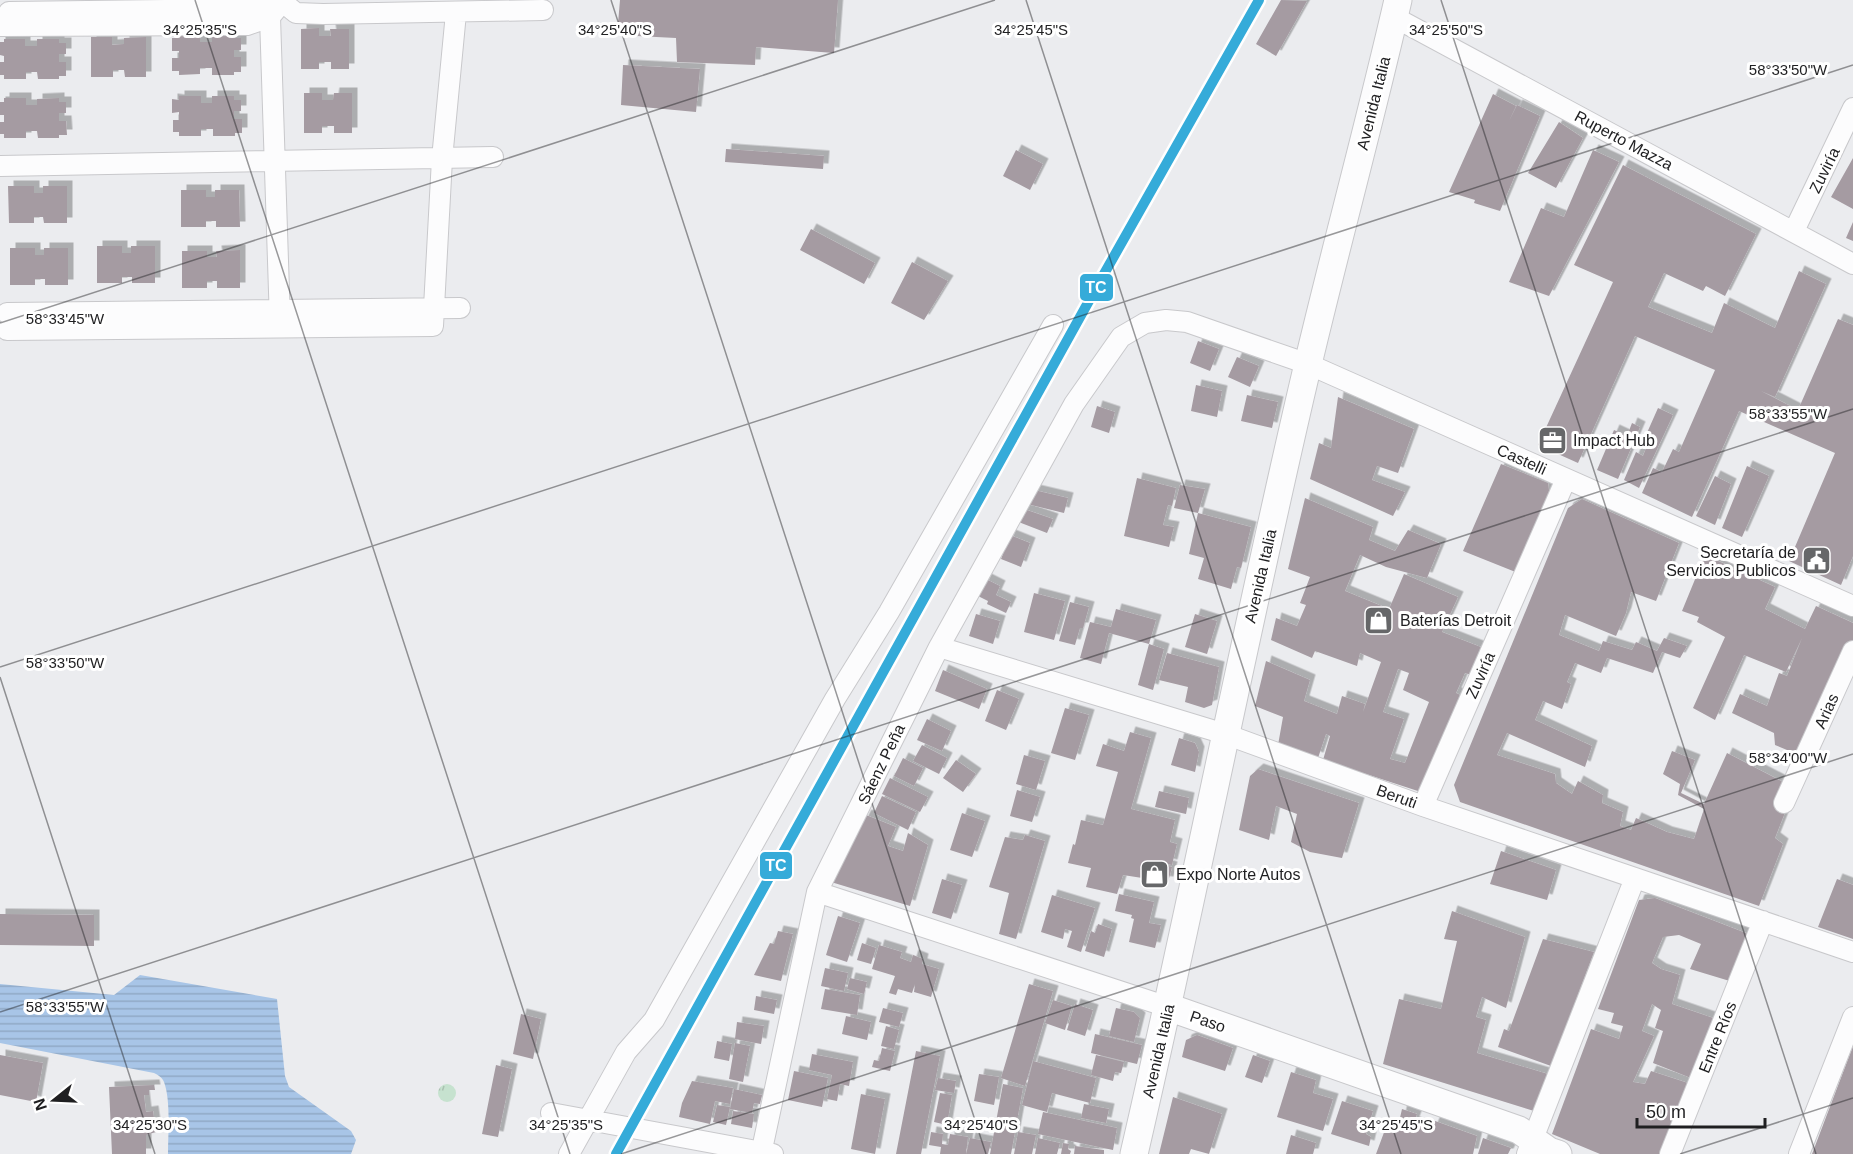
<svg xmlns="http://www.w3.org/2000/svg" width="1853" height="1154" viewBox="0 0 1853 1154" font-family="Helvetica,sans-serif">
<defs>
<pattern id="grass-tufts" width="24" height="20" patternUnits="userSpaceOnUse" patternTransform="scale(1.5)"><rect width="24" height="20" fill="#c6e2cf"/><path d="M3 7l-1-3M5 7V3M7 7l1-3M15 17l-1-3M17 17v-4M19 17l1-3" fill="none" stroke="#aac1b1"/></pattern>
<pattern id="water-rules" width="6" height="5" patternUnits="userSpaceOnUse" patternTransform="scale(1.5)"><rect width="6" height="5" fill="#a8c5e7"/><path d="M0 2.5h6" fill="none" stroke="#90a9c6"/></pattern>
<filter id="shadow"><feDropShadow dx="5.5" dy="-5.5" stdDeviation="0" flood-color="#0004"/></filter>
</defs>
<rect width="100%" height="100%" fill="#ebecef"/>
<path fill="url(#grass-tufts)" d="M438 1093a9 9 0 1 1 18 0a9 9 0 1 1-18 0Z"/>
<path fill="url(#water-rules)" d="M140,975L277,999L285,1076L289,1087L351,1131L356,1140L351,1154H168C168,1134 171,1101 164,1082C162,1077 158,1075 154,1073L0,1043V984L114,995Z"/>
<path fill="#a59ba2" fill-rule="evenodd" filter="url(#shadow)" d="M620,0H838L834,53L756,47L755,65L677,62L676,38L617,35Z
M1281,0L1307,1L1276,56L1256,44Z
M319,28V36H331L330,29H349V69H331V62H319V69H301V29Z
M179,35H200V42H212V35H233V38H241V50H234V57H241V72H234V75H212V68H200V74L179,75V71H172V58H179V51H172V38H178Z
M91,37H112V45L124,44V38L146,37V77H125L124,70H113V77H91Z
M4,39H25V46H37V39H59V43H66V54H59V62H66V76H59V79H38L37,72H26V79H4V75H0V62H4V56L0,55V42H4Z
M623,65L700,69L696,112L621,105Z
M304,93H322V100H333L334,93H352V133H334V126H322V133H304Z
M1493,94L1516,106L1509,121L1517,105L1540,116L1500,211L1474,203L1475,200L1449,192Z
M179,96H201V103H212V96H234V100H241V111H234V119H242V133H235V136H213V129H201V136H179V132H173V120H179V112L172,113V99L179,100Z
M4,98H26V105H37V99L59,98V102H66V113H59V121H66L67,135H59V138H38L37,131H26V138H4V134H0V122H4V115H0V102H4Z
M1559,122L1583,138L1556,188L1528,173Z
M726,149L824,156L823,169L725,162Z
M1016,150L1043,164L1030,190L1003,176Z
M1593,150L1619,162L1549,296L1509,282L1541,208L1564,217Z
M1853,158V209L1831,197Z
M1623,165L1756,234L1725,296L1706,286L1703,291L1664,273L1648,307L1712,333L1724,303L1775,328L1799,271L1826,284L1775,397L1761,391L1798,410L1838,319L1853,325V556L1841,585L1789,561L1835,453L1739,411L1692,517L1642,493L1653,468L1662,472L1673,449L1679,452L1715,370L1635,336L1578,463L1538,445L1613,282L1574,265Z
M8,186H34V193H43V186H67V223H44L43,217H34V223H9Z
M181,190H206V197H215V190H239L240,227H216V221H206V227H181Z
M1853,222V241L1846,238Z
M811,229L875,263L864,284L800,250Z
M97,246H122V253H131V246H155V283H132V277H122V283H97Z
M10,248H35V255H44V248H68V285H45V279H35V285H10Z
M240,250V288H217V281H207V288H182V251H207V257H217L216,251Z
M912,262L948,281L924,320L891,303Z
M1198,341L1219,349L1210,371L1190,363Z
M1237,357L1259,366L1250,387L1228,377Z
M1196,385L1222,391L1217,417L1191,411Z
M1247,395L1278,402L1272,428L1241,421Z
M1338,397L1414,429L1398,473L1377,466L1372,480L1405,492L1393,516L1310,479L1319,443L1331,448Z
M1097,406L1115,412L1109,433L1091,427Z
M1658,408L1673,415L1639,488L1624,480L1636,452L1643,456L1650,438L1646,435Z
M1632,423L1640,427L1618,479L1597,470L1614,430L1627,436Z
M1501,464L1548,483L1550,498L1518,573L1463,551Z
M1747,466L1769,476L1742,537L1722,528Z
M1715,476L1731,484L1715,525L1696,516Z
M1137,478L1176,488L1172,506L1168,505L1163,525L1174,527L1169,547L1124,536Z
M1180,485L1205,489L1198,513L1174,508Z
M1034,490L1068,498L1064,513L1027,504Z
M1305,498L1373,527L1369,540L1395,551L1408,530L1441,544L1427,578L1386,567L1360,555L1345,591L1389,609L1404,574L1458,597L1442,632L1486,649L1475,676L1465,673L1456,693L1465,697L1424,793L1323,760L1330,736L1326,734L1318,758L1278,745L1283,717L1255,706L1266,661L1310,680L1304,701L1337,714L1342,696L1365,704L1363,712L1381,662L1360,653L1357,666L1315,651L1312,658L1271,640L1276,618L1297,626L1306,605L1300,603L1310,577L1288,569ZM1398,669L1409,673L1403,690L1429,702L1405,763L1390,759L1404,719L1383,712Z
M1582,499L1679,543L1656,601L1631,592L1626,613L1616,636L1565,615L1559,635L1599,651L1603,641L1632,650L1636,642L1657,651L1664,638L1687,646L1680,658L1662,652L1653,673L1607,658L1601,673L1575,663L1567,682L1571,684L1562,709L1543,701L1535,720L1592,746L1585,767L1507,733L1497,755L1555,774L1556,783L1572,794L1578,781L1603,795L1602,803L1623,812L1620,826L1631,830L1636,818L1667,832L1694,839L1704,809L1678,795L1680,784L1663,774L1672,751L1695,760L1681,793L1704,804L1727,753L1785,783L1774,803L1786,810L1775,838L1783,844L1759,906L1460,802L1454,785L1568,508Z
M1024,509L1053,519L1047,533L1016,521Z
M1198,513L1251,527L1241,568L1237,567L1231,589L1198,579L1204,558L1189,554Z
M1010,535L1030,543L1021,567L1001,559Z
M1705,555L1775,587L1765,609L1805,629L1816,606L1853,623V644L1799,755L1775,745L1774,733L1732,713L1740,694L1767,706L1779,673L1787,676L1802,638L1786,672L1744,655L1715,720L1693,708L1725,637L1697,622L1699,617L1682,611Z
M986,579L1000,586L996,595L1011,602L1006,613L987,604L988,601L978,596Z
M1034,593L1065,601L1054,640L1024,632Z
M1070,602L1089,607L1083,628H1080L1075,645L1059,641Z
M1116,609L1156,620L1149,644L1109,633L1101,664L1080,658L1090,622L1111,627Z
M976,614L1000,621L993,644L969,636Z
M1195,614L1217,621L1207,654L1185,647Z
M1149,644L1164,649L1153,690L1138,685Z
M1167,653L1219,667L1212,705L1204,708L1185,702L1188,687L1159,680Z
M943,670L987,689L979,709L935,691Z
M997,690L1019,699L1006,730L985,721Z
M1065,708L1089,715L1075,760L1051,753Z
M927,719L951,731L942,751L917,740Z
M1130,732L1151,738L1131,809L1175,820L1170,842L1177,844L1172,865L1148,860L1172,867L1168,882L1123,875L1117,894L1086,887L1091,868L1068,863L1073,844L1075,845L1081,820L1103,825L1118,772L1096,766L1103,744L1124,751Z
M1179,738L1195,743L1199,752L1195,772L1171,765Z
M922,745L947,758L939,774L913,761Z
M1024,755L1045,761L1036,790L1016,784Z
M903,758L923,768L914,786L894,776Z
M956,760L976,774L963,792L943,778Z
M1258,769L1359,803L1342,858L1310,852L1291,842L1297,814L1276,806L1269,840L1239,830L1250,776Z
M890,778L928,797L920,812L882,794Z
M1017,790L1040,797L1032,822L1010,816Z
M1159,791L1189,798L1186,814L1155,807Z
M882,796L916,812L908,830L874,813Z
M962,813L985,821L972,857L950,850Z
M866,815L896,827L888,846L903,851L908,833L928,845L910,906L831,882Z
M1025,835L1045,841L1016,939L999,934L1009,893L989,887L1005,837L1023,840Z
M1501,851L1556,870L1547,900L1490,884Z
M942,879L962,885L951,919L932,913Z
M1837,879L1853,885V939L1818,927Z
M1119,894L1154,902L1149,923L1161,925L1155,948L1129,942L1134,919L1131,918L1132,915L1115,911Z
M1052,895L1095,908L1081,952L1067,947L1072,931L1065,929L1063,939L1041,932Z
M1655,898L1751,935L1733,982L1690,969L1701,944L1679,935L1663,937L1652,963L1661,969L1680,975L1672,1004L1719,1020L1696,1080L1653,1063L1663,1031L1655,1028L1661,1010L1652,1004L1642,1031L1654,1036L1633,1082L1645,1084L1651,1071L1694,1085L1668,1154H1600L1552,1134L1591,1029L1619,1039L1623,1026L1611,1023L1614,1013L1598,1009L1639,900Z
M1452,911L1525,937L1506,1008L1482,997L1476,1017L1486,1020L1477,1053L1548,1074L1534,1111L1383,1064L1399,999L1441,1009L1457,941L1444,939Z
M0,914L94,915V946L0,945Z
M838,916L860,923L847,962L826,955Z
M1098,924L1112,929L1104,957L1085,951L1091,931L1095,933Z
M778,931L793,934L781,981L754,975L770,943L774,944Z
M1543,939L1594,952L1551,1066L1498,1047L1504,1029L1509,1031Z
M862,943L876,948L871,964L857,960Z
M879,945L902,952L900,958L911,962L913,955L923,959L922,964L939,969L931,997L914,992L915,984L912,993L898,989L896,995L889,993L895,976L872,969Z
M825,968L848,973L844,991L821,986Z
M850,978L867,982L864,994L847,989Z
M1029,984L1053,991L1025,1086L1001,1078Z
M825,989L860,995L857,1015L821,1009Z
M756,996L777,1000L774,1014L754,1010Z
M1053,1000L1072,1006L1065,1030L1045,1023Z
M1075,1004L1093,1010L1085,1036L1067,1030Z
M883,1008L903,1013L899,1027L879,1022Z
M1116,1008L1134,1012L1140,1018L1134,1042L1109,1036Z
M521,1014L541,1019L533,1059L513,1054Z
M846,1016L871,1022L867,1040L842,1034Z
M737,1022L764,1026L761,1044L735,1039Z
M886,1026L899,1030L894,1049L881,1046Z
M1095,1034L1142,1045L1137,1064L1091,1053Z
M1197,1035L1233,1048L1225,1071L1182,1057L1186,1040Z
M717,1041L732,1044L729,1061L714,1058Z
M735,1043L750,1046L743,1082L729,1079Z
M1853,1047V1154H1812L1853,1046Z
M882,1048L895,1051L890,1071L872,1067L874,1060L879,1061Z
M916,1051L940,1056L921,1154H896Z
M812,1054L853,1062L849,1086L840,1084L837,1101L827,1099L832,1075L809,1070Z
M0,1055L43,1063L36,1102L0,1095Z
M1096,1055L1124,1062L1121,1073L1115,1072L1113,1081L1091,1075Z
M1253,1055L1270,1061L1262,1083L1245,1077Z
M1033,1061L1096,1078L1090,1103L1052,1093L1047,1112L1022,1105Z
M496,1065L512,1069L498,1137L482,1134Z
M794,1071L828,1078L822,1107L788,1100Z
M1291,1072L1316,1080L1313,1093L1333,1099L1323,1131L1277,1117Z
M979,1074L999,1077L994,1105L974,1101Z
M938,1078L956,1081L954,1093L935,1090Z
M692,1081L733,1088L730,1104L715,1101L710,1124L679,1117L682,1103Z
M1003,1084L1023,1088L1011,1154H990Z
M154,1085L155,1090H149V1095H144L146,1112L153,1111L156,1132L146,1135V1154H112L109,1087Z
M734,1089L762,1095L760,1104L754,1103L752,1113L730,1109Z
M940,1093L952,1095L947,1125L934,1122Z
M861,1094L885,1099L875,1154L851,1149Z
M1173,1097L1222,1114L1209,1154L1191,1149L1189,1154H1159Z
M1342,1101L1373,1111L1366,1134L1371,1137L1369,1146L1331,1134Z
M1084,1104L1109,1109L1106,1123L1081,1118Z
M717,1105L730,1107L726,1125L713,1122Z
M1402,1109L1417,1114L1414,1122L1432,1128L1435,1121L1477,1136L1473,1154H1376L1386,1127L1397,1131Z
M733,1111L754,1114L752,1128L731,1124Z
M1043,1112L1117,1128L1113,1150L1038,1134Z
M931,1132L943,1134L942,1144L948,1145L950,1134L968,1137L966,1154H940L941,1147L929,1145Z
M1018,1132L1036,1135L1032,1154H1014Z
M1291,1135L1316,1143L1313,1154H1286Z
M970,1138L991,1142L988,1154H966Z
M1038,1138L1060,1143L1057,1154H1035Z
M1483,1138L1511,1148L1508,1154H1478Z
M1063,1143L1069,1144L1068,1149L1071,1151L1070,1154H1061Z
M1075,1146L1104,1150V1154H1074Z"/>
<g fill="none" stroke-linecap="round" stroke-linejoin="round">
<defs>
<path id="street" d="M280,0L296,13L323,14L543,10
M262,3L270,17L280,322
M9,12L245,9L262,3L265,0
M1394,17L1853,264
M0,26L247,25L270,17L284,0
M0,166L493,157
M1794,231L1853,108
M7,313L460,308
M7,330L433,326L442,159L456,13
M939,647L1225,734L1423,806L1853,952
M1784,803L1853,651
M1423,806L1566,479
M817,892L1168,1007
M551,1113L773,1154
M569,1154L626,1052L654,1020L835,699L889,612L1053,325
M761,1154L817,892L939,647L1074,404L1121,337L1145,323L1166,320L1187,322L1308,364L1853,606
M1527,1154L1635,878
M1670,1154L1763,921
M1799,1154L1853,1017"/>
<path id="secondary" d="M1168,1007L1519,1130L1549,1151L1558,1154
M1134,1154C1195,891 1246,626 1308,364C1337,242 1370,122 1398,0"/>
</defs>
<use href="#street" stroke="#c8c8cb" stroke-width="22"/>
<use href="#secondary" stroke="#c8c8cb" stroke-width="29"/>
<use href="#street" stroke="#fcfcfd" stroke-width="20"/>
<use href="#secondary" stroke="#fcfcfd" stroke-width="27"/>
<defs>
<path id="rail-1" d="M616,1154L1100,281L1259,0"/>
</defs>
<use href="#rail-1" stroke="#fff" stroke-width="15"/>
<use href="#rail-1" stroke="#35abd9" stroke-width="10"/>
</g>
<path fill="none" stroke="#1f1f21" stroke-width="1.5" stroke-opacity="0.45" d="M195,0L570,1154M611,0L986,1154M1026,0L1401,1154M1441,0L1816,1154M0,323L995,0M0,667L1853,65M0,677L155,1154M0,1012L1853,409M621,1154L1853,754M1680,1154L1853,1098"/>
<defs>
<symbol id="office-square" viewBox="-11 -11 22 22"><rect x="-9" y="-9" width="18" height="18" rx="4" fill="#666769" stroke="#fff"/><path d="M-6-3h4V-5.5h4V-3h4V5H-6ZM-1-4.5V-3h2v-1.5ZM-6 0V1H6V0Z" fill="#fff"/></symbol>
<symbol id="civic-square" viewBox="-11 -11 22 22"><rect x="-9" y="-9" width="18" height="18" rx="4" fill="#666769" stroke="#fff"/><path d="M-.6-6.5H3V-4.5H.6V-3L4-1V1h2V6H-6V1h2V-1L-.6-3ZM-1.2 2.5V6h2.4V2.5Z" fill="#fff"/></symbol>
<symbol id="shop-square" viewBox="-11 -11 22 22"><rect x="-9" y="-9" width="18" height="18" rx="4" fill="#666769" stroke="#fff"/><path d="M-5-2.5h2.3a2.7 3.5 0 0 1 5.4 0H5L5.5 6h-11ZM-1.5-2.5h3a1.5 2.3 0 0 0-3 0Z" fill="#fff"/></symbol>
</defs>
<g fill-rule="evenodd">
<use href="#office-square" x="1536" y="424" width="33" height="33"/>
<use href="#civic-square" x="1800" y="544" width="33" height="33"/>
<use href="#shop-square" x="1362" y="604" width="33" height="33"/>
<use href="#shop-square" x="1138" y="858" width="33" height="33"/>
</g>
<g text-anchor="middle" stroke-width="6" stroke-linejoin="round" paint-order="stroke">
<g font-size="16" fill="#1f1f21" stroke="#fff">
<text transform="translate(1373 103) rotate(-76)" y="6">Avenida Italia</text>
<text transform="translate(1624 140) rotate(28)" y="6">Ruperto Mazza</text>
<text transform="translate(1824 170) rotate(-64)" y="6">Zuviría</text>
<text transform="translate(1522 459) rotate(24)" y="6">Castelli</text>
<text transform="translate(1260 576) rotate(-77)" y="6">Avenida Italia</text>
<text transform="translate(1480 675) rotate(-66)" y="6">Zuviría</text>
<text transform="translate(1826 711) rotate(-66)" y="6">Arias</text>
<text transform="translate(881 764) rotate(-64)" y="6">Sáenz Peña</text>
<text transform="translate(1397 796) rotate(20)" y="6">Beruti</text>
<text transform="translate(1208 1021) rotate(19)" y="6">Paso</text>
<text transform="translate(1717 1037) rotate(-68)" y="6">Entre Ríos</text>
<text transform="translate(1158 1051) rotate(-77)" y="6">Avenida Italia</text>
</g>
<g font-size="16" fill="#1f1f21" stroke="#fff" text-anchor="start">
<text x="1573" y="446">Impact Hub</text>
<text x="1796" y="558" text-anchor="end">Secretaría de<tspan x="1796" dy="18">Servicios Publicos</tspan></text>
<text x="1400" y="626">Baterías Detroit</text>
<text x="1176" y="880">Expo Norte Autos</text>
</g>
</g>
<g font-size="15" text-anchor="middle" fill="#1f1f21" stroke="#fff" stroke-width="6" stroke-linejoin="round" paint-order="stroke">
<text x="200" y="35">34°25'35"S</text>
<text x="615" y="35">34°25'40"S</text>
<text x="1031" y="35">34°25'45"S</text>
<text x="1446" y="35">34°25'50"S</text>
<text x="1788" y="75">58°33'50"W</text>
<text x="65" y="324">58°33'45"W</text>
<text x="1788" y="419">58°33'55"W</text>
<text x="65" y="668">58°33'50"W</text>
<text x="1788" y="763">58°34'00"W</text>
<text x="65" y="1012">58°33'55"W</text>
<text x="150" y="1130">34°25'30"S</text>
<text x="566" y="1130">34°25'35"S</text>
<text x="981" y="1130">34°25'40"S</text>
<text x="1396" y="1130">34°25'45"S</text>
</g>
<g stroke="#fff" stroke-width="2">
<rect x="1079" y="273" width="35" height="29" rx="6" fill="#35abd9"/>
<rect x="759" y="851" width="34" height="29" rx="6" fill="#35abd9"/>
</g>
<g font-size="16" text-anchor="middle" font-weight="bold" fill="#fff">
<text x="1096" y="293">TC</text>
<text x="776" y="871">TC</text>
</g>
<g transform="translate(54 1100) rotate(252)" stroke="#ffffff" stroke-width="4.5" paint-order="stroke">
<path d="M0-4.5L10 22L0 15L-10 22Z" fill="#1f1f21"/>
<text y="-9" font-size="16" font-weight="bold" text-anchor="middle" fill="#1f1f21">N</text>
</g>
<path d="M1637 1118v9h128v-9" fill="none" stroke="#1f1f21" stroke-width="3"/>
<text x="1646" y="1118" font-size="18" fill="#1f1f21" stroke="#ffffff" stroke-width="4.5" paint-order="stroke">50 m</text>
</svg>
